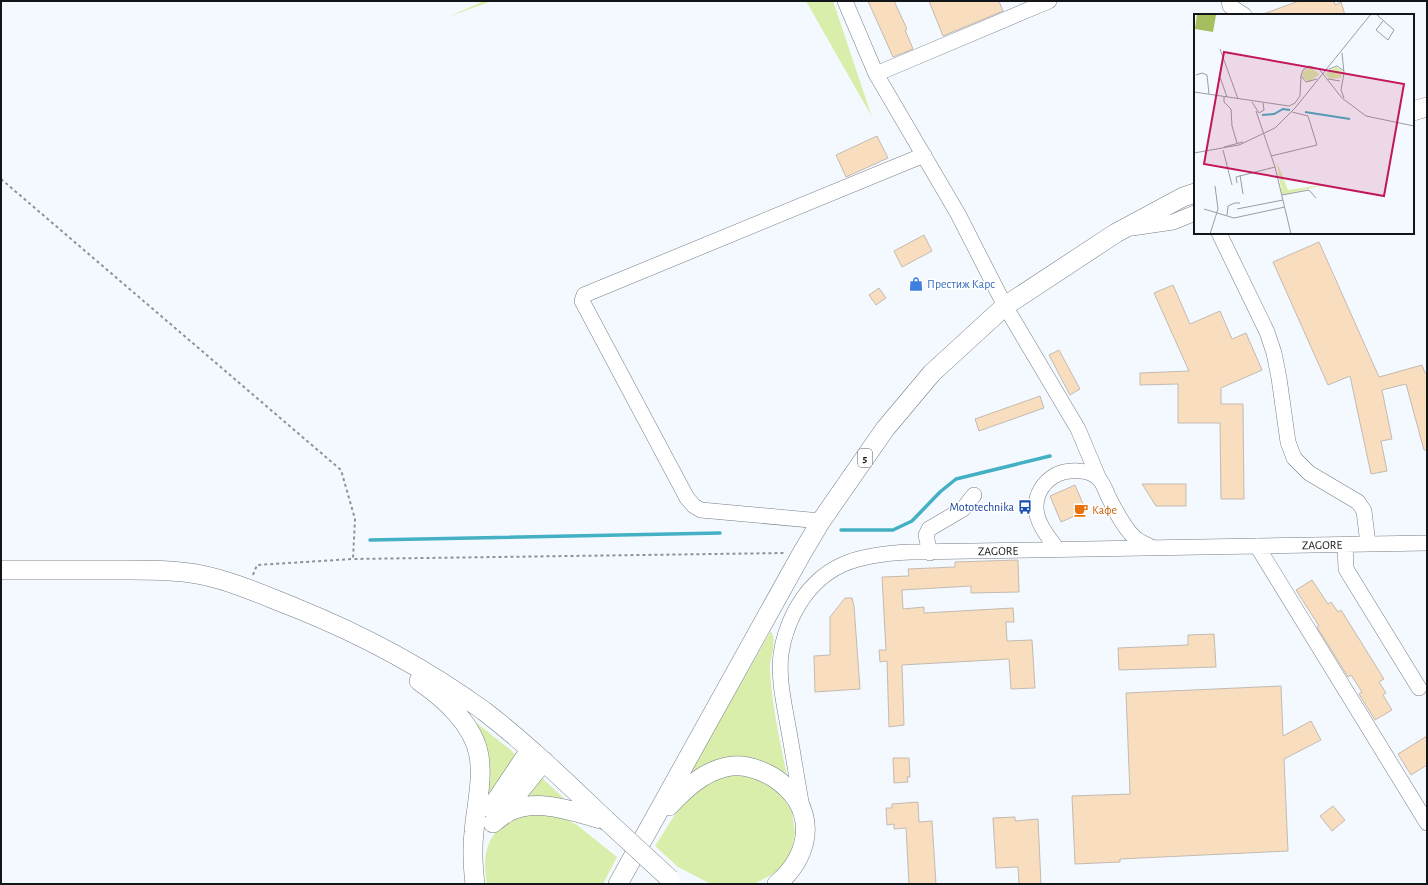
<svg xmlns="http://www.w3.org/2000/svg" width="1428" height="885" viewBox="0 0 1428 885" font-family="'Alegreya Sans',sans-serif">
<rect width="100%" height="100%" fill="#f4f9ff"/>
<path fill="#d9eeaa" d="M484,1H492L448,17Z
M806,1H833L872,117Z
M771,631C778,643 769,658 770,671C772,708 781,745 788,781L778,774L688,775Z
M459,709L512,751L517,757L481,813L483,800Z
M734,772L751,775L767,783L781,794L792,812L795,833L791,853L781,870L754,884H715L707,882L678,867L655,846L686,797L697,787Z
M540,776L572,806L513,805Z
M531,813L558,815L577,825L617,857L603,884H487C483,862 484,841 502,826C504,824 506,821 509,820C515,816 524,815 531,813Z"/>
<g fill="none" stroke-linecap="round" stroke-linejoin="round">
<path stroke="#43b0c3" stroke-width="3.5" d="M841,530H893L912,521L940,492L956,479L1050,456
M370,540L720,533"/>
</g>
<path fill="#f8ddbe" stroke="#c3bbb1" d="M868,1H894L907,29L905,30L913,49L893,57Z
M929,1H999L1003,11L943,36Z
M1299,1H1334L1335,5L1341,2L1345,15H1264L1263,14Z
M877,136L888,158L846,177L836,155Z
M924,235L932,251L902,267L894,251Z
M1319,242L1379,377L1422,365L1425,373H1427V450H1424L1406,384L1382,390L1392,439L1381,441L1387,471L1371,474L1350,376L1328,385L1273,262Z
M1173,285L1190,324L1220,311L1232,339L1246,333L1262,370L1221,388V404H1243L1244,499H1221L1220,423H1178V384L1140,385V373L1189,371L1154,293Z
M879,288L886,298L876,305L869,295Z
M1059,350L1080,389L1070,395L1049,355Z
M1040,396L1044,408L979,431L975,419Z
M1142,484H1186V506H1156Z
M1075,485L1086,511L1061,522L1050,496Z
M1018,560L1019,592L971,593V586L902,590L903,609L924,607V613L1013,608L1014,622H1006L1007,641L1032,640L1035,688L1011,689L1009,659L902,665L904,725L889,727L887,661L880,662L879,650H886L882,577L909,576L908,569L955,567V562Z
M1312,580L1328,604L1331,602L1338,612L1341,610L1384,679L1379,682L1386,693L1383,695L1392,710L1375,720L1359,694L1362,692L1351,675L1348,677L1317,627L1319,626L1296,590Z
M845,598H852L854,606L860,689L815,692L814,656L830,655V617Z
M1214,634L1216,667L1119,670L1118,648L1188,645V635Z
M1281,686L1283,736L1311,721L1321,740L1284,759L1288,851L1120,859V862L1075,864L1072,796L1130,794L1126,693Z
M1427,736V765L1411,775L1398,754Z
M893,758H909L910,777H907L908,782L894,783Z
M918,802L919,822L932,821L936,884H909L906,828L894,829V824L887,825L886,808H892V804Z
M1333,806L1345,820L1332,831L1320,816Z
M1015,817V821L1038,819L1041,884H1019L1018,867L996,868L993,818Z"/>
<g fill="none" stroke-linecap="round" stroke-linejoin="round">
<defs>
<path id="minor" d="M845,1L876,74L958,214L1005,306L1078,429L1099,479
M1229,1L1230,6L1244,15
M876,74L1049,1
M1132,228L1173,222L1195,213
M1219,233L1267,332L1274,353L1279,378L1288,442L1294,458L1309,473L1358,502L1364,511L1368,544
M821,521L701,510L694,506L687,498L582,301L584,295L924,155
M1345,544L1346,569L1419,688
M1257,546L1427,823
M1058,550C1049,538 1036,523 1036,507C1036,494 1043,483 1054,476C1066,469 1090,468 1100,480C1103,484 1106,491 1108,496C1115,510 1122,524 1132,535C1137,541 1146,544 1153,548
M930,553L926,535L929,529L963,509L974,495
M802,807C797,780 793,753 788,726C784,703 778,678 781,654C783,640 788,625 794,613C820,563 859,554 911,552L1427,543"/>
<path id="major" d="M1413,111L1427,107
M1,570C37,570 74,570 110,570C141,570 172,569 202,575C235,582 265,596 296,608C363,635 425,668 484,711C527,744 567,783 606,820
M419,681C444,698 474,725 479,756C483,781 476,807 474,832C472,849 473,867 475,884
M669,806C685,789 703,772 726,767C742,763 759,769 773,777C817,805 814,852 777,884
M491,808L530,750
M500,815L544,761
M493,823C498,819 503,815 508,812C539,797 574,812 605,820
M618,884L802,553L821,521L885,429L932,373L1005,306L1116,233L1183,197L1195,193"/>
</defs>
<use href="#minor" stroke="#767e87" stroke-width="16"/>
<use href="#major" stroke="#767e87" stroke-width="20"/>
<path stroke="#8e9296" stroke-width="2" stroke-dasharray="3 3" stroke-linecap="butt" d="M1,179L341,470L355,519L353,559L784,553
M253,575L257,565L353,559"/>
<use href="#minor" stroke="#fff" stroke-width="15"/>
<use href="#major" stroke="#fff" stroke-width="19"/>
<defs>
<path id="major-bridge" d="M606,820L670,879"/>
</defs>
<use href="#major-bridge" stroke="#767e87" stroke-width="20" stroke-linecap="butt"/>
<use href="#major-bridge" stroke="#fff" stroke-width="19"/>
</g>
<defs>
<symbol id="shop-bare" viewBox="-9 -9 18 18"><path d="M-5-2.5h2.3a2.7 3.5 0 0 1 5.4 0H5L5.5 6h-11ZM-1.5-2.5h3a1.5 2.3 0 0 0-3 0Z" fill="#3f7fe0" stroke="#fff" stroke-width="2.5" paint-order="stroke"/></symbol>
<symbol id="bus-bare" viewBox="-9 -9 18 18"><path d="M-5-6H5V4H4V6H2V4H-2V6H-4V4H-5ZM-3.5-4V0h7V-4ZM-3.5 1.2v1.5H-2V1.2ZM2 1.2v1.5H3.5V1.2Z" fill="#1a4fb4" stroke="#fff" stroke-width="2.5" paint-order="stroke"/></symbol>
<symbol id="cafe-bare" viewBox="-9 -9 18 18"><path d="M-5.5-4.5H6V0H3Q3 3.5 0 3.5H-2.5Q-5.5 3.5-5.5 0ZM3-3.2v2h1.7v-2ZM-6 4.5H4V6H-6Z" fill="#e8710a" stroke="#fff" stroke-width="2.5" paint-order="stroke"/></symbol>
</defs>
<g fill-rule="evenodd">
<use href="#shop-bare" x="906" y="274" width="20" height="20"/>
<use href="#bus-bare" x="1015" y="497" width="20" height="20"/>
<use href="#cafe-bare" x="1071" y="500" width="20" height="20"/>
</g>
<g text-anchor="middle" stroke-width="3" stroke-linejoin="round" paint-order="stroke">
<rect fill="#fff" stroke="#5a5c5e" stroke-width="1" x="858" y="449" width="14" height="18" rx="3"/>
<g font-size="11" font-weight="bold" fill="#131619">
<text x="865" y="462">5</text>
</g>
<g font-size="12" fill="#366cbe" stroke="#fff" text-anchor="start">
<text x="927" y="288">Престиж Карс</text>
</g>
<g font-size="12" fill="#164399" stroke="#fff" text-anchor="end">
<text x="1014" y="511">Mototechnika</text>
</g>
<g font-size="12" fill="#c56008" stroke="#fff" text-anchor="start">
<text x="1092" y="514">Кафе</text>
</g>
<g font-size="12" fill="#131619" stroke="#fff">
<text transform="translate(1322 545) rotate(-1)" y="4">ZAGORE</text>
<text transform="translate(998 551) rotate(-1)" y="4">ZAGORE</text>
</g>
</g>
<g transform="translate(1194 14)">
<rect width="220" height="220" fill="#f4f9ff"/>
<path d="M115,53L126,60L115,68L109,64L108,59ZM142,53L148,57L147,64L136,65L131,60ZM83,148L94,176L134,170L88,181Z" fill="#d9eeaa"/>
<path d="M3,0L22,1L19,18L1,15Z" fill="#a5bf5f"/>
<path fill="none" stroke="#43b0c3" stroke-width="2" d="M111,98L156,105M68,101L80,100L89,95L96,96"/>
<path fill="none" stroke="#9a9ea3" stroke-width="1" d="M182,0L200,16L194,26L182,16L189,7M26,35L44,85M148,39L150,59L147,76L150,84M135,55L143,52L150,57M2,61L8,59L13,61L15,80M26,63L33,83M123,65L112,68L107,62L109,56L115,52L125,55L148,84L172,102L220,112M134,65L146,67M0,78L95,92L101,89L106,82L107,62M30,83V88L37,95L38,112L43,129M58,88L65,99L70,96L69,89M62,97L81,153L97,220M30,133L49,128M29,136L38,171M0,139L45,131L81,114L101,94L177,0M77,142L123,131L114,102L98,98M46,161L49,180M43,169L42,163L81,153M88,181L115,176L122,184M10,195L40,204L91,193M43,195L89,186M33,201L34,192L41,189H46M16,220L24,195L21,172"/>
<path fill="#c2185b" fill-opacity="0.15" stroke="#c2185b" stroke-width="2" d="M30,38L210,70L190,182L10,150Z"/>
<rect width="220" height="220" fill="none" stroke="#131619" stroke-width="2"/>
</g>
<rect width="1428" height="885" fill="none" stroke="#131619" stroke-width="4"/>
</svg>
